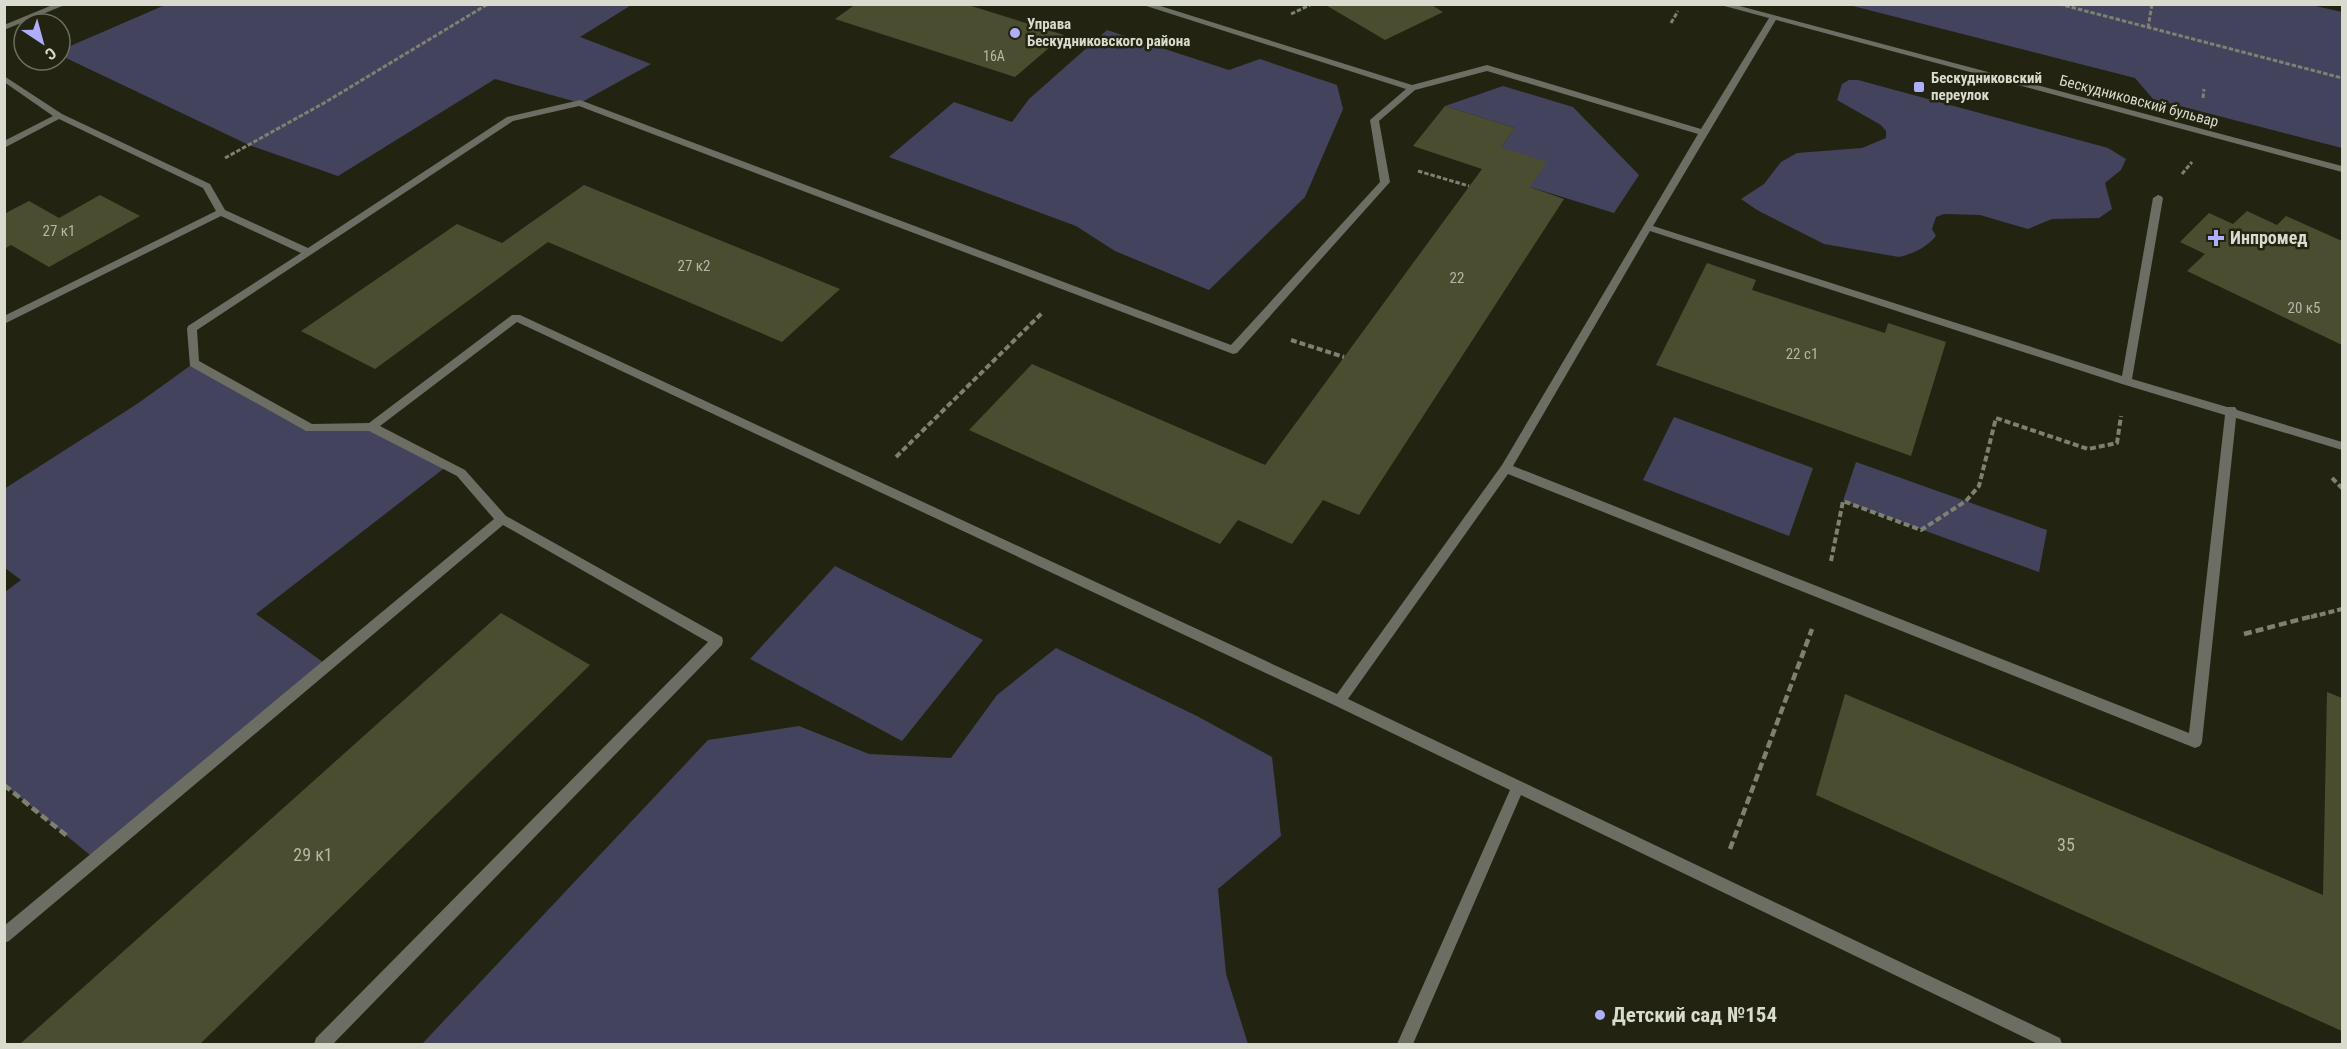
<svg xmlns="http://www.w3.org/2000/svg" width="2347" height="1049" viewBox="0 0 2347 1049" font-family="'Roboto Condensed',sans-serif">
<rect width="100%" height="100%" fill="#222411"/>
<path fill="#43435d" d="M633,4L580,37L651,64L580,103L495,79L338,176L249,145L66,58L61,50L165,5Z
M2311,5L2342,12V148L2153,99L2135,78L1849,5Z
M1107,30L1229,70L1260,59L1337,85L1343,109L1305,197L1209,290L1115,251L1076,226L889,157L954,102L1012,122L1029,99Z
M1849,80H1858L2108,148L2126,159L2121,170L2105,183L2112,209L2099,218L2052,219L2028,229L1980,215L1944,214L1936,217L1932,229L1936,236C1927,247 1913,254 1899,257L1824,244L1757,210L1741,199L1764,184L1781,162L1797,153L1862,148L1886,138V131L1881,125L1837,100L1842,84Z
M1503,86L1573,107L1639,175L1614,213L1530,187L1501,147L1515,128L1445,106Z
M194,363L310,428L371,427L447,466L256,614L327,665L96,860L5,785V592L21,580L5,568L4,489L137,404Z
M1674,417L1813,468L1789,536L1643,480Z
M1856,462L2047,530L2039,572L1843,501Z
M835,566L983,640L902,741L750,659Z
M1056,648L1197,716L1272,757L1281,836L1218,889L1226,974L1248,1044H422L708,740L799,726L869,754L951,758L997,695Z"/>
<path fill="#4b4d30" d="M856,4H965L1064,35L1015,77L835,19Z
M1324,4H1430L1443,12L1385,40Z
M1445,106L1515,128L1501,147L1547,162L1530,187L1564,199L1359,515L1323,500L1292,544L1238,520L1220,544L969,430L1032,364L1265,465L1482,169L1413,146Z
M584,185L840,289L782,342L548,242L375,369L301,331L457,224L502,243Z
M100,195L140,216L49,267L11,245L4,249V214L29,201L59,218Z
M2247,211L2277,225L2286,216L2342,241V345L2187,271L2205,254L2180,242L2209,213L2233,224Z
M1707,263L1756,280L1752,290L1885,333L1888,323L1946,342L1911,456L1656,365Z
M501,613L590,665L200,1044H20Z
M2327,692L2342,698V1031L1816,795L1845,694L2323,895Z"/>
<g fill="none" stroke-linecap="round" stroke-linejoin="round">
<path stroke="#7e8070" stroke-width="3" stroke-dasharray="4.5 2" stroke-linecap="butt" d="M2059,4L2342,78
M1291,14L1312,4
M1671,23L1678,11
M2148,28L2152,4
M2203,98L2204,89
M225,158L324,103L488,4
M1418,171L1469,186
M2182,174L2192,162"/>
<path stroke="#7e8070" stroke-width="4" stroke-dasharray="6 3" stroke-linecap="butt" d="M1291,340L1344,357
M896,457L1042,313
M2332,478L2342,488
M1831,561L1843,501L1921,530L1966,501L1979,486L1996,418L2088,449L2117,443L2121,416
M2311,617L2342,609"/>
<path stroke="#7e8070" stroke-width="4.5" stroke-dasharray="8 4" stroke-linecap="butt" d="M2244,634L2317,615
M4,785L67,836
M1730,849L1812,629"/>
<path fill="#6c6d63" fill-rule="evenodd" d="M1140,4H1154L1412,85L1487,65L1701,129L1769,18L1776,16L1777,18L1653,226L2122,376L2153,198L2158,195L2161,196L2163,198L2132,379L2227,407H2235L2237,410L2342,442V450L2236,418L2202,742L2200,746L2195,748L2190,746L1508,474L1348,699L2060,1038L2062,1044H2038L1521,795L1413,1044H1397L1510,790L1334,705L517,322L380,426L465,470L506,516L722,637L723,641L722,645L333,1044H314L316,1038L708,642L503,525L9,941L4,943V926L494,519L457,476L369,431H306L190,366L187,329L188,326L301,253L221,216L4,324V316L216,211L203,188L59,119L4,148V141L53,116L4,82V76L62,114L210,184L225,210L308,248L507,117L580,100L1231,345L1380,182L1370,120L1406,89ZM1487,71L1698,134L1502,465L1337,694L520,315H512L369,423L312,424L199,361L197,330L513,121L579,106L1233,354L1237,353L1390,182L1379,121L1415,90ZM1650,231L2122,384L2225,415L2189,733L1513,466Z"/>
<path fill="#6c6d63" fill-rule="evenodd" d="M55,4H67L4,30V25Z
M1717,4H1732L2342,166V172Z"/>
</g>
<g fill="#afaefa" stroke="#222411" stroke-width="2">
<circle cx="1015" cy="33" r="6"/>
<rect x="1913" y="81" width="12" height="12" rx="3"/>
<path d="M2213 229h6v6h6v6h-6v6h-6v-6h-6v-6h6z"/>
<circle cx="1600" cy="1015" r="6"/>
</g>
<g text-anchor="middle" stroke-width="5" stroke-linejoin="round" paint-order="stroke">
<g font-size="14" fill="#b6b8a6">
<text x="994" y="61">16А</text>
</g>
<g font-size="15" font-weight="bold" fill="#d9dbce" stroke="#222411" text-anchor="start">
<text x="1027" y="29">Управа<tspan x="1027" dy="17">Бескудниковского района</tspan></text>
<text x="1931" y="83">Бескудниковский<tspan x="1931" dy="17">переулок</tspan></text>
</g>
<g font-size="15" fill="#d9dbce" stroke="#222411">
<text transform="translate(2139 101) rotate(15)" y="5">Бескудниковский бульвар</text>
</g>
<g font-size="15" fill="#b6b8a6">
<text x="59" y="236">27 к1</text>
<text x="694" y="271">27 к2</text>
<text x="1457" y="283">22</text>
<text x="2304" y="313">20 к5</text>
<text x="1802" y="359">22 с1</text>
</g>
<g font-size="18" font-weight="bold" fill="#d9dbce" stroke="#222411" text-anchor="start">
<text x="2230" y="244">Инпромед</text>
</g>
<g font-size="18" fill="#b6b8a6">
<text x="2066" y="851">35</text>
<text x="313" y="861">29 к1</text>
</g>
<g font-size="21" font-weight="bold" fill="#d9dbce" stroke="#222411" text-anchor="start">
<text x="1612" y="1022">Детский сад №154</text>
</g>
</g>
<rect width="2347" height="1049" fill="none" stroke="#d9dbce" stroke-width="12"/>
<g transform="translate(42 42) rotate(144)"><circle r="28" fill="#222411" stroke="#6b6d5d" stroke-width="1.5"/>
<path d="M0-4.5L10 22L0 15L-10 22Z" fill="#afaefa"/>
<text y="-9" font-size="16" font-weight="bold" text-anchor="middle" fill="#d9dbce">С</text>
</g>
</svg>
